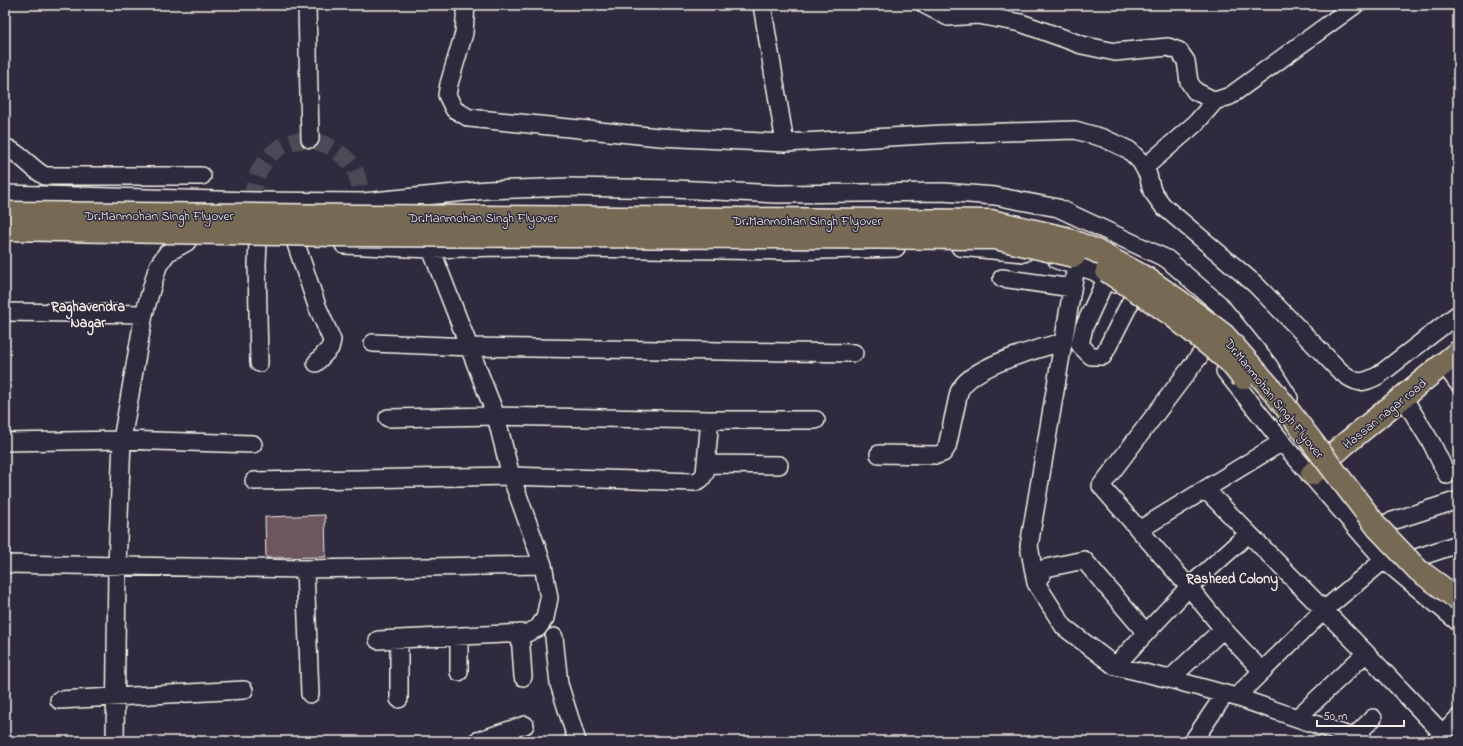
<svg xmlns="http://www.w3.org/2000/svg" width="1463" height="746" viewBox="0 0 1463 746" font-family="'Indie Flower',sans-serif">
<rect width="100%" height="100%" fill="#2f2a3d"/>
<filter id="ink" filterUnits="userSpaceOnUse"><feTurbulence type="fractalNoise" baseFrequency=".025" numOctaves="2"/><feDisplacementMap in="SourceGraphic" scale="8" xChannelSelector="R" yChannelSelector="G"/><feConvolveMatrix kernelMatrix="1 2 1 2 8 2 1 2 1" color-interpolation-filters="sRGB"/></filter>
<g filter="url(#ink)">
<path fill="#6e575e" stroke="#f4f1e8" d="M325,515L326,557L266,558L265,517Z"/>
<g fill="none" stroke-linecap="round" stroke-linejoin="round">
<path stroke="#4d4857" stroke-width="17" stroke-dasharray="17 8" stroke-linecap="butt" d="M253,201C251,157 295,122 335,150C342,155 348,159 353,166C359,177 360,190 363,202"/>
<defs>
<path id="minor" d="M307,5L310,139
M466,5L464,33L449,84L447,95L454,109L469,118L659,137L785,143L942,134L1075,130L1103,138L1129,150L1141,162L1148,175L1152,191L1163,206L1255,284L1340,371C1356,384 1361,385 1379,375L1458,314
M762,5L785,143
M925,5L948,17L978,15L1021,23L1082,45L1115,52L1168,47L1179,51L1186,61L1189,82L1195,91L1215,101L1196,123L1144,168
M1215,101L1230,96L1355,5
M5,147C22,154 30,168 45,176H202
M5,194L253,201L363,202L487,190L569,187L674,189L777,194L943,192L995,196L1058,208L1167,259L1219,304L1269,366L1289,398
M295,241L317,306L332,340L330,348L316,363
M258,242L257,264L259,363
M344,245L430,249L498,247L787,251L896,248
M960,247L1024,253
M1078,254L1029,546L1036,583L1064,627L1115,666L1170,679L1236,697L1364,741
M1057,260L1093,271L1115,284
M1002,278L1072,288
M1106,279L1084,327L1080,345L1091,356H1103L1134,295
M5,312L144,314
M373,343L470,347L854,353
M1204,350L1101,486L1189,587L1223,629L1262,671
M1444,364L1458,383
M1225,371L1282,442L1384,560L1458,622
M1403,397L1432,444L1447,475
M388,418L496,416L710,420H816
M5,442L122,440L253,444
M879,454L937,455L943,453L947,447L959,392C969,366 1037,349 1063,342
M706,464L779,465
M254,481L511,476L695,482L701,479L705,473L710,420
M1206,490L1366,653L1443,734L1435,741
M1383,524L1458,500
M1139,530L1282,442
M1416,558L1458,544
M5,564L305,569L310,694
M305,569L543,565
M1036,583L1046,568L1084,560L1146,633
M520,633L523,677
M554,637L559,684L577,741
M399,639V699
M378,640L527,633L538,628L545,618L549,598L543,565L511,476L496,416L427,239
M1115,666L1189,587L1248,534
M459,672V637
M1170,679L1223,629
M1236,697L1324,610L1384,560
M59,700L244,690
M1297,718L1366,653
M1443,734L1458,718
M1353,738L1373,718
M115,741L117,566L122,440L144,314L158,266L167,253L187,242
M477,741L525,725
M1193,741L1225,694"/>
<path id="major" d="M1312,474L1345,444L1458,352"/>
</defs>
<use href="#minor" stroke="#f4f1e8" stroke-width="20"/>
<use href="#major" stroke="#f4f1e8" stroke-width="25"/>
<use href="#minor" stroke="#2f2a3d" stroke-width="17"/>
<use href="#major" stroke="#776a54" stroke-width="22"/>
<defs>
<path id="highway-bridge" d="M5,213L991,221L1065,238L1096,251L1146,278L1179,301L1224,335L1274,392L1378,528L1418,570L1458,599
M5,229L333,235L995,238L1074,256
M1107,271L1172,315L1230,362L1243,378"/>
</defs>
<use href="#highway-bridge" stroke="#f4f1e8" stroke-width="25" stroke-linecap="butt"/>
<use href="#highway-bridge" stroke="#776a54" stroke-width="22"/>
</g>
</g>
<g text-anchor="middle" stroke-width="3" stroke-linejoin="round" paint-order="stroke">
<g font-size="13" fill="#f4f1e8" stroke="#2f2a3d">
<text x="159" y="220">Dr.Manmohan Singh Flyover</text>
<text x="483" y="222">Dr.Manmohan Singh Flyover</text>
<text x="807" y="225">Dr.Manmohan Singh Flyover</text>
<text transform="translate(1275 398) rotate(51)" y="5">Dr.Manmohan Singh Flyover</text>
<text transform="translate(1384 413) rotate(-39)" y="5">Hassan nagar road</text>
</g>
<g font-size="14" font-weight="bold" fill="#f4f1e8" stroke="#2f2a3d">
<text x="88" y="311">Raghavendra<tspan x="88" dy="16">Nagar</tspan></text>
<text x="1232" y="583">Rasheed Colony</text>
</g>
</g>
<rect width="1463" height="746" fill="none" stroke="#2f2a3d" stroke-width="20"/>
<rect x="10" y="10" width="1443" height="726" fill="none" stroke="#f4f1e8" stroke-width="1.5" filter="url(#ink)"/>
<path d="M1317 720v6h87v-6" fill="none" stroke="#f4f1e8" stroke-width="2"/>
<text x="1323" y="720" font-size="12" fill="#f4f1e8" stroke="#2f2a3d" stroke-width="3" paint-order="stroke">50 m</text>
</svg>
